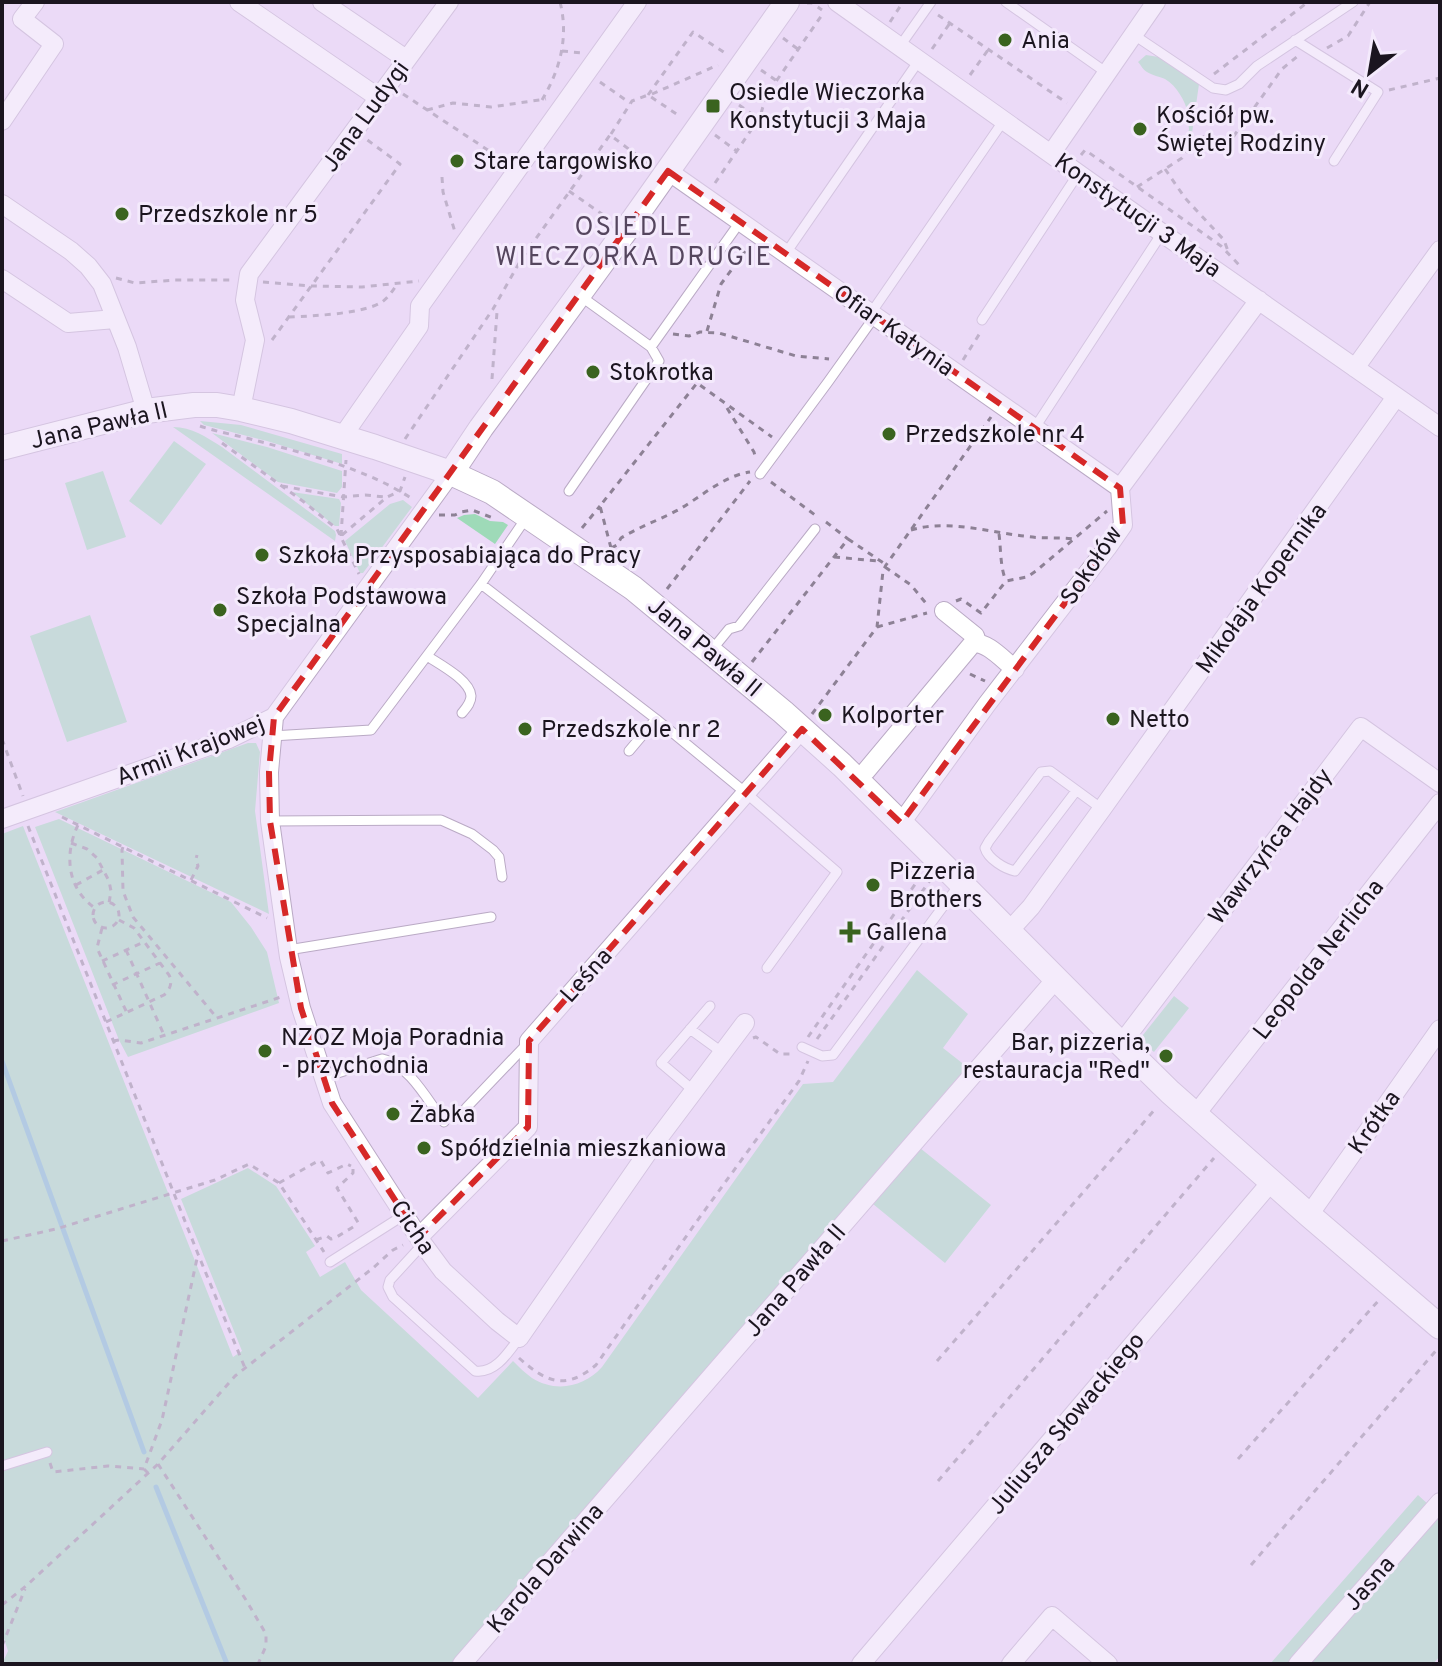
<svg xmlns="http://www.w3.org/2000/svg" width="1442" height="1666" viewBox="0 0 1442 1666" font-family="Overpass,sans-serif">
<rect width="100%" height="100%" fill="#ebdaf7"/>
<path fill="#9edab8" d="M1146,55L1159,57L1199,84L1191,140L1186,146L1189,129L1187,113H1188C1185,101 1177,86 1165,79C1161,77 1151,75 1147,72C1143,70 1141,65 1138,62Z
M200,421L241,425L342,454V464L267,441L204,425Z
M173,427C192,427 206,437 222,447L335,531L336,535L335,541Z
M212,433L267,447L342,471V487L337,493L278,482Z
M174,441L206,464L161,525L129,501Z
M103,471L126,537L87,550L65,483Z
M292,492L339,499L341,503L339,526H335Z
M403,500L412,507L363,573H360L345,541L390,504Z
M475,514L490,521L503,522L508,525L495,544L457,518L464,515Z
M90,615L127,722L67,742L30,636Z
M248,743H256L260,752L255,811L269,914L55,812Z
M59,819L231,902L251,927L267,952L279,1003L128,1057L119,1040L35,827Z
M23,826L233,1357L242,1351L181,1199L248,1168L276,1186L315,1246L306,1252L320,1277L345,1262L361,1290L478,1398L513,1361C519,1367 525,1373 532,1378C556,1393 584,1387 602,1367L803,1084L833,1082L917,970L968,1014L943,1048L980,1077L920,1148L991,1205L945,1263L873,1204L466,1664H2L8,1651L2,1632V834Z
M1174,996L1189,1008L1154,1052L1139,1040Z
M1418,1495L1440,1515V1656L1433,1664H1270Z"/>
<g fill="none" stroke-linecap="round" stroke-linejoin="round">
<path stroke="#6fb7cb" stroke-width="5" d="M2,1061L144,1452
M156,1487L227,1664"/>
<defs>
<path id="lane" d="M1006,2L1107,73
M1134,35L1213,88L1226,90L1239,84L1257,66L1353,2
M1295,40L1378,92L1334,161
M900,46L931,2
M786,253L920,59
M579,295L651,347
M871,313L1004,120
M982,320L1078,174
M1034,429L1162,233
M760,474L828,382L875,316
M569,491L659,361L651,347L740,222
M481,584L656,719L746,793L837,872L767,968
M711,651L729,629L739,626L815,529
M427,656C439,664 470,680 471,696C471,703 466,708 462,713
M272,736L371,730L481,584L526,518
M629,751L656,719
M1076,791L1015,871C1005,869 988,859 985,848L989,841L1041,772L1050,771L1102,809
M270,821L441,820L472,834L493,850L499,857L502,877
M288,950L491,917
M690,1029L723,1053
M802,1047L822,1056L833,1055L959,885
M325,1077L382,1059C409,1064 428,1101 444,1122
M694,1091L661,1063L710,1006
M466,1108L527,1044
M423,1244L390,1280L388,1287L393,1297L475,1371C495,1374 508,1353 519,1338
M330,1262L404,1215
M2,1466L47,1452"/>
<path id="street" d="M239,2L379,98
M322,2L406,59
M837,2L1162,233L1440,427
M2,121L54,44L22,19L35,2
M1051,154L1156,2
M668,171L1120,488
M2,204L71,251L88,266L102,284L127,347L146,411
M2,279L68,323L115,319
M1355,368L1440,250
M241,409L255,340L245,300L249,274L449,2
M342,437L419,326L420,306L637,2
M944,611L975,636L977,642
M274,717L269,772L270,821L289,957L301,1008L332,1103L423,1244L443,1271L497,1321L519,1338L648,1152L745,1023
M866,771L973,643C988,642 1003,660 1015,669
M2,819L229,739L274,717L451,473
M901,823L987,704L1107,548L1123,525L1120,488L1259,300
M1009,931L1031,907L1102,809L1396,397
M1121,1044L1361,727L1440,783
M1196,1114L1440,803
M1309,1215L1440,1029
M419,1237L528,1127L529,1041L802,729
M462,1664L1056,979
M861,1664L1271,1182
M1011,1664L1052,1616L1108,1664
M1298,1664L1440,1502"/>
<path id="secondary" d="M2,448L146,411L194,405H217L241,409L291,421L375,447L451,473L492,492L633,588L783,712L842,765L944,866L1121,1044L1170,1092L1309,1215L1440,1327
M451,473L481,428L626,230L787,2"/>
</defs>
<use href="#lane" stroke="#baaac5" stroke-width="11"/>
<use href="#street" stroke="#baaac5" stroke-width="20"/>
<use href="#secondary" stroke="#baaac5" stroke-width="26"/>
<path stroke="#8d8195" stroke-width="3" stroke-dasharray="6 6" stroke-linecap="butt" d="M807,3H812L822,10
M938,15L1067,103
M890,22L903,2
M783,38L799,50
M1327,48L1348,36L1370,2
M932,49L950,23
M562,51L582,53
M761,70L777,81
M1214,74L1308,2
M970,75L988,50
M600,82L630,103
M750,85L766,96
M1389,90L1440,78
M403,94L503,160
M652,94L718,65
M648,95L693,32L728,55
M542,100C560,70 569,37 560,2
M739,105L759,119
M427,110L453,103L491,107L546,99
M611,134L632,101L648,95L681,117
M715,135L738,152
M1081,155L1085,150L1088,152L1221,246L1242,268
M1165,169L1185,198L1224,240L1228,251
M442,177L443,192L455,232
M715,183L760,117L766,96L824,12
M1137,187L1182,158L1201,136L1228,144L1282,69L1299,55
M569,191L609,219
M116,278L135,283L175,280H231
M263,282L311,286L362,287L419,281
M289,317C312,316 363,314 382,302C389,297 393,290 398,283
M707,331L721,284L749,246
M673,334L689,336L700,332L719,333L796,356L829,359
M272,340L400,164L366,139
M963,360L980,333
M492,379L497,312L493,309
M727,408L754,452L756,460
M200,426C217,432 236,435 254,440C307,454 364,468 411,498
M405,439L493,309L522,258L610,135L650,165
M222,443L304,502L337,529L359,574
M771,482L819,518
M282,486L343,497L365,495L385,497
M439,515H455L461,512L472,510L493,518
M826,522L848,539
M582,528L600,506
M911,530C948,519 987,532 1024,536C1041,539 1057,537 1074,539
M999,534C1001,549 1000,567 1006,581
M342,535L387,497L400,491L405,477
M341,536L346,460
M611,548L600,506L697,383L772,437
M611,548L617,545L621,538C639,527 659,520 678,510C701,497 723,476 750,472
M834,557L878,561
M885,567L911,585L929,607
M667,589L750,481
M956,601L961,599L981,613L1006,581L1027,577L1036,571L1107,511
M877,627L927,613
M752,662L848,539L885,564
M970,674L985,681
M812,714L877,627L883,571L886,565L991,417
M2,739L23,796
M62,817L267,918
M78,825C64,854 67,889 95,908
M28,826L198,1254L245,1368
M71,843L87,849L97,858L109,881L111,891L109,903
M123,847L122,850L123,891L133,917L217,1018
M191,880L198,866L196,859L197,855
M76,885L103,870
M93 915a13 13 0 1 1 26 0a13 13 0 1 1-26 0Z
M102,928L97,948L127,1013
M126,950L164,1035
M102,961L144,942
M112,985L160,963
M106,1022L164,995C170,990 173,982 169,975L134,928L119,920
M808,1037L923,873
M753,1038L756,1037L780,1054H792
M817,1039L931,879
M113,1041L119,1040L141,1043L281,997
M353,1169V1173L337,1188L359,1224
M279,1183L318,1161H321L328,1173L347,1164L351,1166
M316,1240L327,1236L331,1239L335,1238L358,1224
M2,1241L56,1229L215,1180L249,1164L279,1183L324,1252
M519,1358C546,1382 565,1391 596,1365L697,1221L799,1081L808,1061
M937,1361L1157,1107
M1238,1459L1379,1300
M50,1463L53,1472L108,1466L144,1469
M158,1464L246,1600L266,1634V1646L258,1664
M148,1473L144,1469L162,1420L198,1254
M938,1481L1214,1158
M1251,1565L1440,1346
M2,1605L26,1586L158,1464L235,1376L373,1268L393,1250L403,1245
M2,1646L25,1589"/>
<use href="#lane" stroke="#fff" stroke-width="9"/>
<use href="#street" stroke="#fff" stroke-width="18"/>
<use href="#secondary" stroke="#fff" stroke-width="24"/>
</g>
<path d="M0 0H1442V1666H0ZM668,171L1120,488L1123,525L901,823L802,729L529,1041L528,1127L419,1237L332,1103L301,1008L270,821L269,772L274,717Z" fill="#ebdaf7" fill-opacity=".55" fill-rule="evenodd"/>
<path fill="none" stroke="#d62828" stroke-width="6" stroke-dasharray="16 10" stroke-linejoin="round" d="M668,171L1120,488L1123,525L901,823L802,729L529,1041L528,1127L419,1237L332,1103L301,1008L270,821L269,772L274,717Z"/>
<g fill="#3a631f" stroke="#f4eafc" stroke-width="3">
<circle cx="1005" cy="40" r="8"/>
<rect x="705" y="98" width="16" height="16" rx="4"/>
<circle cx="1140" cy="129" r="8"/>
<circle cx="457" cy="161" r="8"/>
<circle cx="122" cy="214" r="8"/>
<circle cx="593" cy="372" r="8"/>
<circle cx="889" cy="434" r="8"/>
<circle cx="262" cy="555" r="8"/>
<circle cx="220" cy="610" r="8"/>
<circle cx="825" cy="715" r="8"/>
<circle cx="1113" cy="719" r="8"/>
<circle cx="525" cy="729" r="8"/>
<circle cx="873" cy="885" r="8"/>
<path d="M846 920h8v8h8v8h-8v8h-8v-8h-8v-8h8z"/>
<circle cx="265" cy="1051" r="8"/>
<circle cx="1166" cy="1056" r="8"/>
<circle cx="393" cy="1114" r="8"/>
<circle cx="424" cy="1148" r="8"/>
</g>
<g text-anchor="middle" stroke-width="6" stroke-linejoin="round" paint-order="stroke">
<g font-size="24" fill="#1b151f" stroke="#f4eafc" text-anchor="start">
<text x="1021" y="48">Ania</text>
<text x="729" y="100">Osiedle Wieczorka<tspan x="729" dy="28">Konstytucji 3 Maja</tspan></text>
<text x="1156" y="123">Kościół pw.<tspan x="1156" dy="28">Świętej Rodziny</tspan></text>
<text x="473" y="169">Stare targowisko</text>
<text x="138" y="222">Przedszkole nr 5</text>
<text x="609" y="380">Stokrotka</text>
<text x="905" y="442">Przedszkole nr 4</text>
<text x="278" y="563">Szkoła Przysposabiająca do Pracy</text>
<text x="236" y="604">Szkoła Podstawowa<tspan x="236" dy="28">Specjalna</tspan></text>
<text x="841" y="723">Kolporter</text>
<text x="1129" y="727">Netto</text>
<text x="541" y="737">Przedszkole nr 2</text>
<text x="889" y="879">Pizzeria<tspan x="889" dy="28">Brothers</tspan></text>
<text x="866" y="940">Gallena</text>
<text x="281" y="1045">NZOZ Moja Poradnia<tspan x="281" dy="28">- przychodnia</tspan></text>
<text x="1150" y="1050" text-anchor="end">Bar, pizzeria,<tspan x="1150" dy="28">restauracja "Red"</tspan></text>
<text x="409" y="1122">Żabka</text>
<text x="440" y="1156">Spółdzielnia mieszkaniowa</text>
</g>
<g font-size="24" fill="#1b151f" stroke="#f4eafc">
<text transform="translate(365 116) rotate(-54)" y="8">Jana Ludygi</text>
<text transform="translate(1138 215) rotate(35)" y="8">Konstytucji 3 Maja</text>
<text transform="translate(894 330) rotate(35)" y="8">Ofiar Katynia</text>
<text transform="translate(99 425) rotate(-13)" y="8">Jana Pawła II</text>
<text transform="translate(1091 565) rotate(-56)" y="8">Sokołów</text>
<text transform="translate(1261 588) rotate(-54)" y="8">Mikołaja Kopernika</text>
<text transform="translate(705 647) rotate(40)" y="8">Jana Pawła II</text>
<text transform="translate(190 750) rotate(-21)" y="8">Armii Krajowej</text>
<text transform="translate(1270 846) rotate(-53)" y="8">Wawrzyńca Hajdy</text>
<text transform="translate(1318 959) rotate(-52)" y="8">Leopolda Nerlicha</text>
<text transform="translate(586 975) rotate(-48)" y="8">Leśna</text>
<text transform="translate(1374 1122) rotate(-55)" y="8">Krótka</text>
<text transform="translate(413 1227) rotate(56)" y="8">Cicha</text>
<text transform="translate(795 1280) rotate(-49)" y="8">Jana Pawła II</text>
<text transform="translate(1066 1423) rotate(-50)" y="8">Juliusza Słowackiego</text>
<text transform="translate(545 1568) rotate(-49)" y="8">Karola Darwina</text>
<text transform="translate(1369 1583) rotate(-49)" y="8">Jasna</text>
</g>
<g font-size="26" letter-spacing="2" fill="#55465e" stroke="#f4eafc">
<text x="634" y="235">OSIEDLE<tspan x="634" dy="30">WIECZORKA DRUGIE</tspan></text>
</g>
</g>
<rect width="1442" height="1666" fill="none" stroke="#1b151f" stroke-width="8"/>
<g transform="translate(1370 72) rotate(211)" stroke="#f4eafc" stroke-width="6" paint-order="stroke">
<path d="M0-6L14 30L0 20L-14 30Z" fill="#1b151f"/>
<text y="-12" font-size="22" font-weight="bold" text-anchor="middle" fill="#1b151f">N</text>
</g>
</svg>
